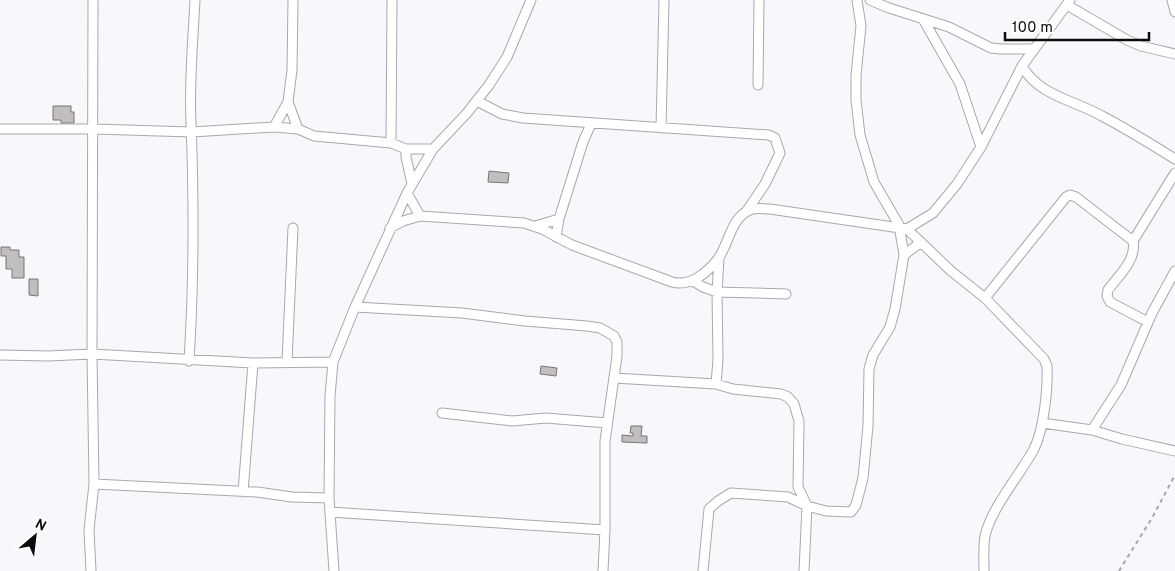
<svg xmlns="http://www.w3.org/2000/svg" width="1175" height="571" viewBox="0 0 1175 571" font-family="Overpass,sans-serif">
<rect width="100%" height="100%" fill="#f8f8fc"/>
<path fill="#c2bebf" stroke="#787576" d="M53,106H71V112H74V123H61V120H53Z
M489,171L509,173L508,183L488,182Z
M1,247H10V250H19V257H24V278H12V269H6V256H1Z
M29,279H38V296L29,295Z
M541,366L557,368L556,376L540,374Z
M631,426H642L641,436H647V443L622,442V435L633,436V433H630Z"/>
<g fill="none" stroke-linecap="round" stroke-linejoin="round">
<defs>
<path id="minor" d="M870,0L889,8L949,27L991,48L1000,49H1033
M1172,0L1175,12
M1067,5L1127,40L1141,46L1175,54
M923,19L960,84L981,147
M1022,66C1039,96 1074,100 1102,116C1127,129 1151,144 1175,159
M758,85L759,0
M477,101L502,114L523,118L769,135L775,138L780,153L765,184L746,212
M288,102L298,129
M274,127L288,102L292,70L293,0
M661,128L664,0
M0,129H94L192,132L274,127L298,129L314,136L391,143L406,149H433
M391,143L392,0
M406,149V157L412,184
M407,193L420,216
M535,226L559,219
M390,228L403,221L420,216L524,223L542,229L572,245L672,282C690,287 707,273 718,259C729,244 731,217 750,210C757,207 763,209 770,209L907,229L951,271L985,298L1044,359L1047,366C1048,388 1044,429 1034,449C1020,475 991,508 985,536C983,548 984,560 984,571
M907,229L933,213L957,184L981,147L1022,66L1070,0
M556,237L559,219L583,142L591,124
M1133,241L1175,173
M904,255L921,242
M693,281L703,287L717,292L786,294
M985,298L1066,197L1070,195L1076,197L1133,241C1137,260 1118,276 1108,290L1107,296L1110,302L1148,322
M355,307L462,313L525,321L587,326L600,328L614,336L617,342V356L605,441V530L603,571
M0,355L48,356L92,354L253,363L333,362
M189,361C194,281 194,201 191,122C189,81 193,40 195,0
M287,362L293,228
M614,378L716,384L733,389L781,394L788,397L794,404L799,421L798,487L807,506
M716,384L718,359L717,292L719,258
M442,413L512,421L546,418L607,423
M1042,423L1092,430L1122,439L1175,451
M1092,430L1121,385L1152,313L1175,271
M94,484L257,492L292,497L329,498
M243,492L253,363
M330,512L605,530
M91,571L89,530L94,484L92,354L93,0
M334,571L329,498L330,396L333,362L355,307L407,193L433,149L467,113L489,85L507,57L531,0
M703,571L709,509L718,501L731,493L788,497L807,506
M804,571L807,506L826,511L851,512L856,505L863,478L868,426L869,369L873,355L890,327L895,309L904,255L899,225L874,182L860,135L856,100V75L861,26L857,0"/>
</defs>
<use href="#minor" stroke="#a9a9ac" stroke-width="11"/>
<path stroke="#a7a7aa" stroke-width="2" stroke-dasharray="4 4" stroke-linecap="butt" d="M1119,571L1152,518L1175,475"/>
<use href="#minor" stroke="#fff" stroke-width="9"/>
</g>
<g transform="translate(35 536) rotate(28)" stroke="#ffffff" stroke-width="4" paint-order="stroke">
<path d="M0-4L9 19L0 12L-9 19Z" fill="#0c0c0d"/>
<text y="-8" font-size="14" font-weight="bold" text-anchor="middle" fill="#0c0c0d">N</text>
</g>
<path d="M1005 32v8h144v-8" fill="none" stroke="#0c0c0d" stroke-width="2.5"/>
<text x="1012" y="32" font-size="15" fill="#0c0c0d" stroke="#ffffff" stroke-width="4" paint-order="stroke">100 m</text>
</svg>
